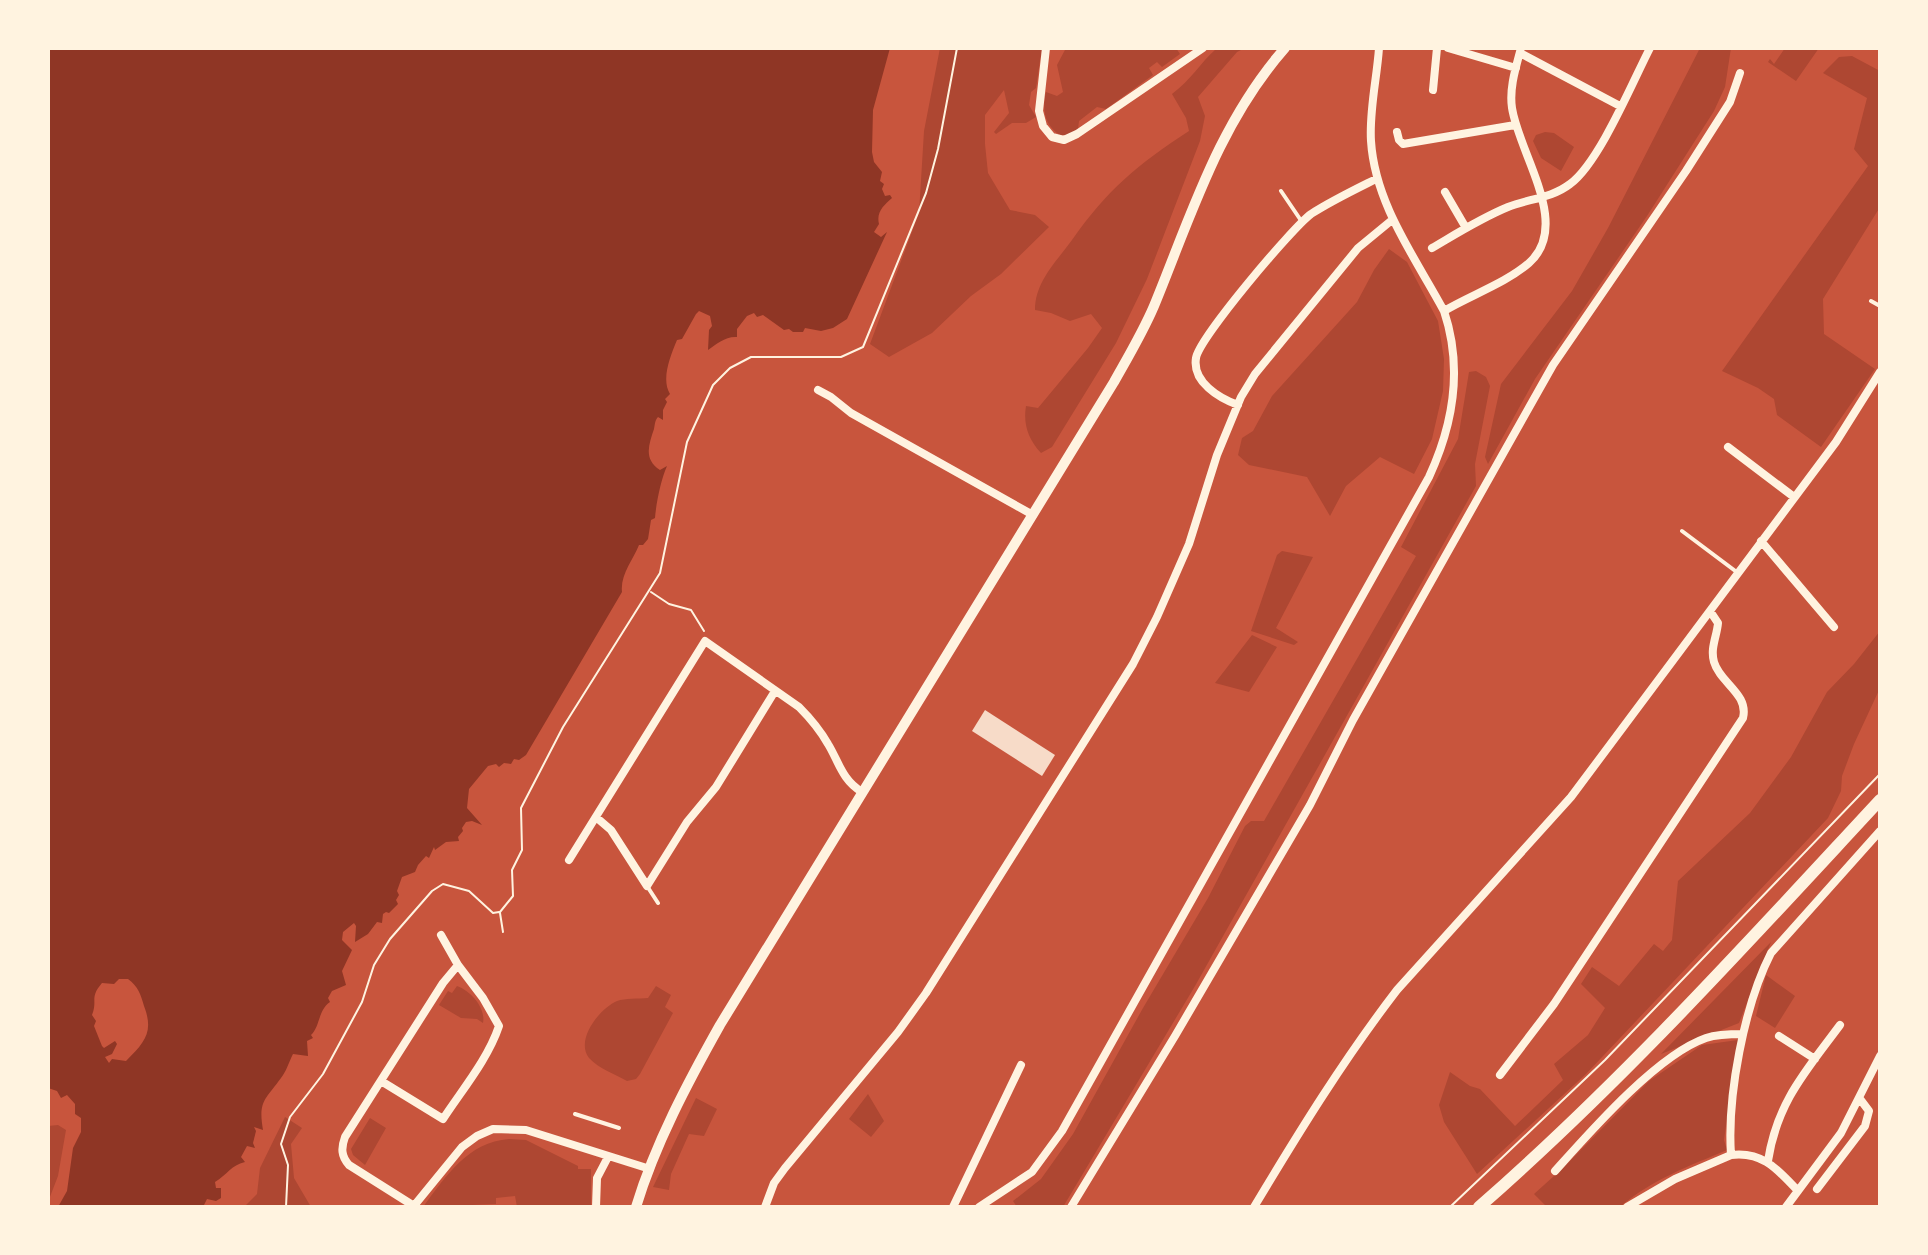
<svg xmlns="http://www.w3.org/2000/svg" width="1928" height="1255" viewBox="0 0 1928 1255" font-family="Arial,sans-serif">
<rect width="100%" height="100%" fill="#c8553d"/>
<path fill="#ae4732" d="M940,48H1042L1036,88L1031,92L1029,105L1036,117L1026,123H1012L996,134L994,132L1009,113L1004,90L985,115V144L988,173L1010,210L1035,215L1049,227L1001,274L971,296L932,333L889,357L870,344L919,213L924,131Z
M1066,48H1176L1180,54L1162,67L1157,62L1149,68L1153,75L1106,109L1097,107L1079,121L1078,129L1067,135H1060C1044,125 1042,109 1046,92L1057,96L1063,92L1057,65Z
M1217,48H1245L1237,52L1198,97L1205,116L1200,141L1147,279L1116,343L1052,447L1041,453C1028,439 1023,424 1026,406L1038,408L1088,348L1102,328L1091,314L1070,321L1051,313L1035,310C1035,282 1056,262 1072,240C1108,189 1137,165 1189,131L1186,118L1172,94C1192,79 1199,64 1217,48Z
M1700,48H1731L1725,87L1714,111L1647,216L1535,379L1488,464L1485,457L1501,384L1572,291L1608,228Z
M1785,48H1819L1796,81L1768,62L1770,59L1774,64Z
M1852,56L1880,71V207L1823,299L1824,334L1875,369L1821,447L1777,415L1774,399L1758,388L1722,371L1868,166L1854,149L1867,98L1823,73L1839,57Z
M1545,132L1554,133L1574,147L1561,171L1541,158L1533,141L1536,135Z
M1389,249L1407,262L1438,321L1444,359L1443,391L1432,439L1414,474L1380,457L1346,486L1330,516L1307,477L1249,465L1238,455L1242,438L1253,431L1272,396L1357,302L1374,270Z
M1476,371L1486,377L1490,386L1475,464L1476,486L1195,986L1063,1207H1017L1013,1201L1041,1179L1073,1134L1143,1008L1208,898L1245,826L1251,821H1264L1416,556L1401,547L1458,439L1469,372Z
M1282,551L1313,557L1276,628L1298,642L1294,645L1251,631L1277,555Z
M1880,631V688L1854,744L1842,776L1841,791L1828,818L1586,1074L1477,1174L1444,1122L1439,1105L1450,1072L1470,1086L1480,1089L1515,1126L1563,1080L1554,1064L1588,1035L1605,1008L1581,984L1592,967L1619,986L1654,944L1663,951L1672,940L1678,881L1750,813L1791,757L1827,692L1854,664Z
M1252,635L1277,647L1249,692L1215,683Z
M1771,942L1739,1023L1661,1054Z
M1766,975L1795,996L1775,1028L1756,1016Z
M457,986C471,991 486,1008 483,1023L477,1019L461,1018L439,1005L448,991L452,993Z
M656,986L671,995L665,1007L673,1013L640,1074L636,1079L627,1081C615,1074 599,1069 589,1058C575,1040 599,1009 617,1001C625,998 638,999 648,998Z
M1738,1040L1724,1140L1727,1150C1689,1166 1651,1180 1620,1207H1547L1534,1194L1564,1167L1649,1081L1702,1045Z
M868,1094L884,1121L871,1137L849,1119Z
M696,1098L717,1109L704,1136L689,1134L671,1174L669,1190L653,1187Z
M285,1117L302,1128L291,1144L294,1178L311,1207H244L257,1194L260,1168Z
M370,1118L386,1128L365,1165L353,1155L351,1149Z
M58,1125L66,1130L58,1176L48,1202V1126Z
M509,1139L526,1140L578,1166V1169H591V1207H517L515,1196L496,1198V1204L423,1207C446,1176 468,1142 509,1139Z"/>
<path fill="#8f3625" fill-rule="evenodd" d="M48,48H890L873,110L872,152L874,162L882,172L880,181L884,184L882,189L885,196L890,195L892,198C884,205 876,212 879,224L874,232L881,237L887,232L847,319L833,328L821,331L805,328L803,332H793L789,329L784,330L763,315L757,317L754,313L747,316L737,329V337C726,336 716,344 708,350L709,330L712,326L710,316L699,311L696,314L682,339L677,340C670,357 661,379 670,394L665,399L667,402L663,410V420L658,417C655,420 655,424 654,429C649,444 643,459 660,470L667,466C661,479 656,504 655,518L651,520L648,539L643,545H639C633,560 620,575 622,592L526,755L519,760L514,759L511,764L504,763L499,767L496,764L488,766L469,789L467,808L482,825L472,821L466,822L462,828L463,831L458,837L459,841L446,842L435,850L434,847L429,858L426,856L418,865L415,872L402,877L397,891L399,895L396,900L398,904L389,913L386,912L383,914L382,923L377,922L368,934L355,942L356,926L354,923L343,932L342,940L352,950L342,971L346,985L332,991L328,998L330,1002C318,1010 320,1027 311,1035L313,1038L307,1041L308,1056L293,1054C289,1062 286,1072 281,1078C265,1100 258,1101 263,1130L254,1127L256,1131L253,1143L255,1148L247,1146L241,1157L245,1162C231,1165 227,1175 215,1182L216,1188H221V1198L216,1201L207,1199L203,1207H58L67,1191L73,1148L81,1132V1118L75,1114V1104L67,1095L61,1098L57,1091L48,1088ZM119,979H128C138,986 141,995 144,1006C154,1032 145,1042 126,1061L112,1059L109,1063L105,1057L112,1054L117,1044L115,1041L104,1048L102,1046L94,1026L96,1021L92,1015C98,1000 89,998 102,983L114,984Z"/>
<path fill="#f7dbc8" d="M985,710L1055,755L1042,776L972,731Z"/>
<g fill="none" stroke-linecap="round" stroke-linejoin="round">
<path stroke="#fff3e0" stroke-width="2" d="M651,592L669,604L691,610L704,631
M500,912L513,896L512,870L522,850L521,808L563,727L660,573L687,442L713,385L730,368L751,357H841L863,347L926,193L938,149L957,48
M500,913L503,932
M286,1207L288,1165L281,1144L290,1117L323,1074L362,1002L374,965L390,939L432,891L443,884L469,891L493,913L499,912
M1450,1207L1605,1060L1880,774"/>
<path stroke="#fff3e0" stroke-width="4" d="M1281,191L1302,222
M1871,301L1880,306
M1682,531L1738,573
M647,886L658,903
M575,1114L619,1128"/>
<path stroke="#fff3e0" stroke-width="8" d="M1046,48L1039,111L1043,126L1052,137L1064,140L1077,134L1203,48
M1448,48L1516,68
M1520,53L1620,106
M1433,90L1437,48
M1397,132L1399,140L1403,144L1515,125
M1445,192L1466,228
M1432,248C1456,234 1481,218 1508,207C1528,199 1552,198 1570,184C1599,163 1632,83 1650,48
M1444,311C1471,295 1506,283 1529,263C1572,225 1519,154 1512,108C1509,88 1516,67 1521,48
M818,390L831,397L851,413L1033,515
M1238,405C1219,398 1192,382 1196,358C1199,338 1292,228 1311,214C1331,201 1354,190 1376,179
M1728,447L1794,497
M1761,541L1834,627
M597,818L611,830L647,886L687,822L716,787L775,691
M569,860L705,641L799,707C810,718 820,730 828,744C839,762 842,780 862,792
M441,935L458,965
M1779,1036L1815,1059
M1500,1075L1554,1004L1743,718C1749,694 1720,683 1714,662C1710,648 1717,636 1718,623L1710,611
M381,1081L443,1119C462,1090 488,1059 499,1026L483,998L458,965L443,983L345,1137C341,1148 341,1156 349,1165L414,1206
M1768,1161C1777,1102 1806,1071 1840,1025
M1555,1171C1590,1132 1657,1055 1706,1038C1718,1034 1731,1034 1743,1034
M1817,1189L1865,1126L1869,1111L1860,1099
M1798,1191C1778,1170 1763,1151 1731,1155C1727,1096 1744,1006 1771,953L1880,831
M413,1207L462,1147L477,1136L493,1129L526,1130L650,1169
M596,1207L597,1178L608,1157
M765,1207L774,1183L785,1168L898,1032L926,993L1133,664L1157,617L1189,544L1217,455L1241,397L1255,374L1358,248L1392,220
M953,1207L1021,1065
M979,1207L1032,1172L1062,1131L1429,477C1454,423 1463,368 1444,311C1415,257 1375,204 1371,141C1369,111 1377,78 1379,48
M1071,1207L1175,1036L1310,805L1353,720L1553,365L1686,171L1730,102L1740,73
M1254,1207C1299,1132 1344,1059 1397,990L1571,797L1836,442L1880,372
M1627,1207L1675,1179L1731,1155
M1786,1207L1841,1133L1880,1056"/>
<path stroke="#fff3e0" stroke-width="10" d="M636,1207C655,1144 688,1082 720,1025L1114,382C1128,357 1143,332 1154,306C1191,216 1219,123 1285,48"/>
<path stroke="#fff3e0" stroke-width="12" d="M1479,1207C1623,1081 1750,940 1880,800"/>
</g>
<rect width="1928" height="1255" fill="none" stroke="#fff3e0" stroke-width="100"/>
</svg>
